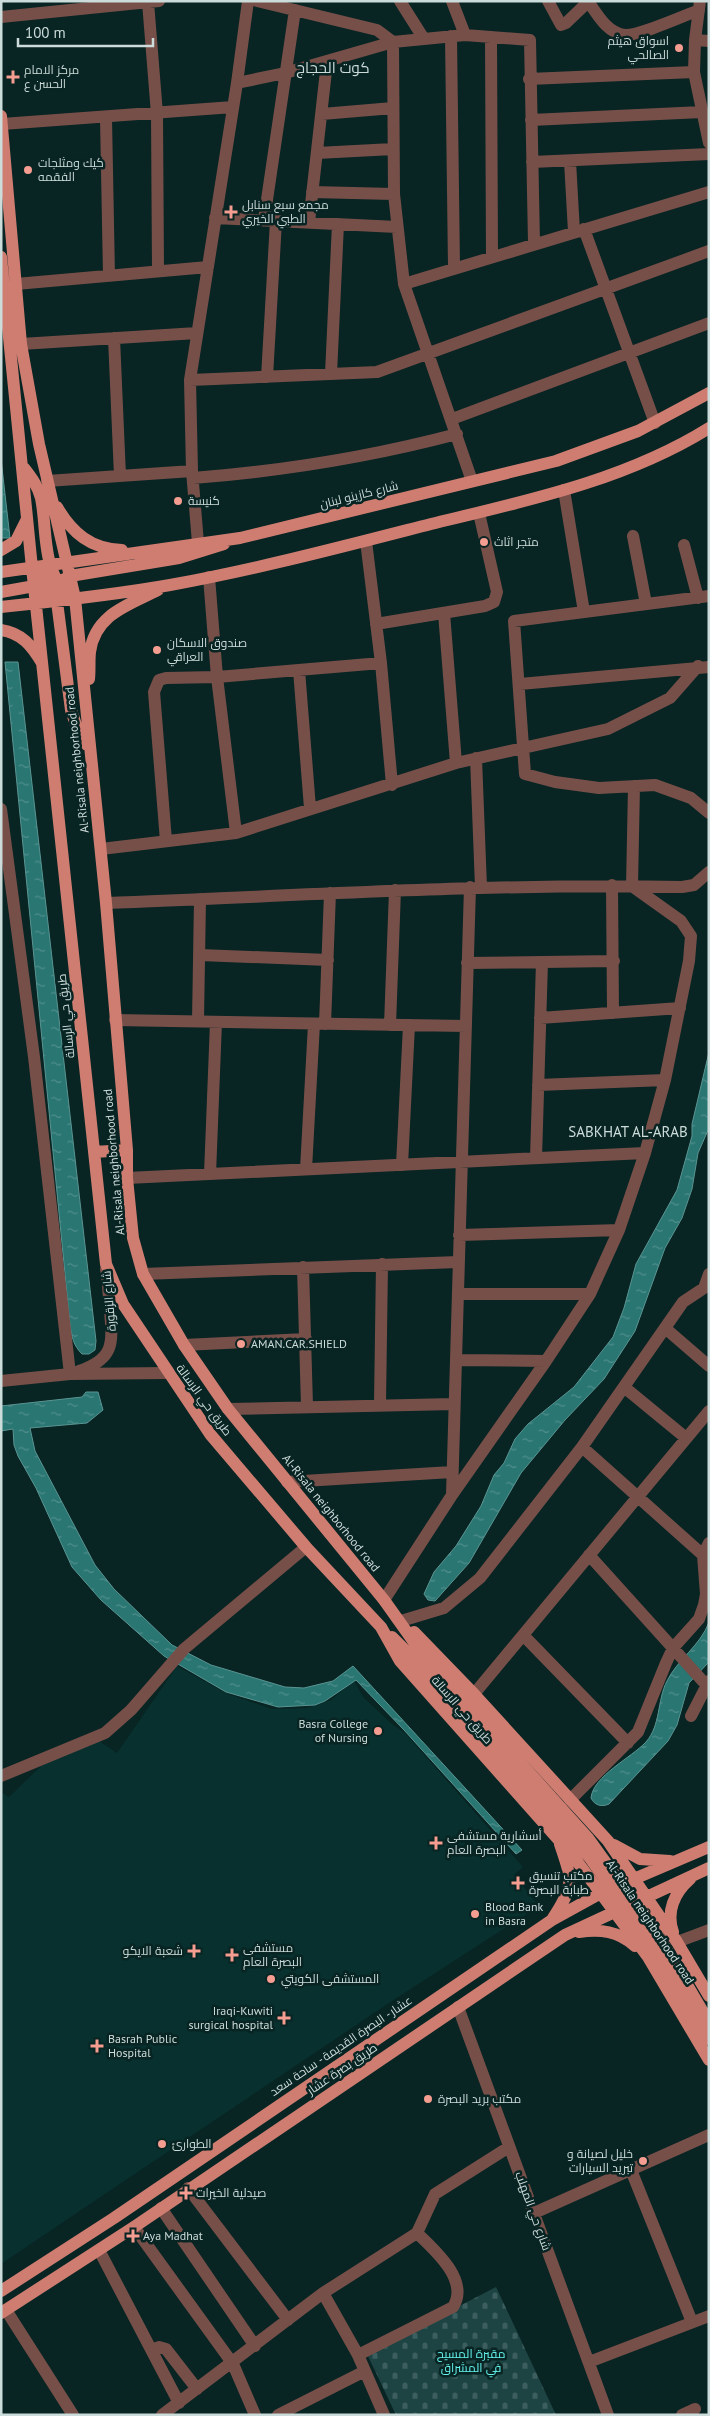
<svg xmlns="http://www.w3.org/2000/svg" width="710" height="2416" viewBox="0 0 710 2416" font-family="'PT Sans',Cairo,sans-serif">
<defs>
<pattern id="cemetery-stones" width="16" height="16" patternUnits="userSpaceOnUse" patternTransform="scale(1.25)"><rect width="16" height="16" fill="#1d4443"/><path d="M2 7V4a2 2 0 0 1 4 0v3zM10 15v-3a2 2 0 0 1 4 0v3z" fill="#3d5e5e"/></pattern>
<pattern id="water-ripples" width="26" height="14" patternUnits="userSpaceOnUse" patternTransform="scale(1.25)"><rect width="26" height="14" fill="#297673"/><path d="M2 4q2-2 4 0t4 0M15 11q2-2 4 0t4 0" fill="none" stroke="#518f8d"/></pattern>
</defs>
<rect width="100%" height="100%" fill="#082423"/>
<path fill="#07302e" d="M177,1666L228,1694L272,1709L306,1708L331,1700L354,1680L363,1697L393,1725L405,1733L523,1867L514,1875L539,1906L386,2005L1,2264V1792L9,1797L45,1762L99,1741L117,1753Z"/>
<path fill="url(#cemetery-stones)" d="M496,2287L556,2415H396L367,2354Z"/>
<path fill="url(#water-ripples)" stroke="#5a9592" d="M1,459L10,538H1Z
M5,662H18L96,1341L95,1350L89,1354H82C73,1345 72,1337 70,1325Z
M709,1052V1128L698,1153L692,1189L682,1218L665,1248L635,1331L604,1379L565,1420L521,1473L469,1563L435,1601L428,1600L424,1594L434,1572L456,1546L481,1506L494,1475L504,1463L515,1439L528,1424L574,1387L613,1337L624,1308L636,1264L677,1190L692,1136V1124Z
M86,1392H98L103,1410L87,1423L30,1428L35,1451L95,1565L114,1589L172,1645L211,1665L285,1687L304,1688L333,1681L353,1666L522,1850L516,1854L404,1730L356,1680L325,1701L315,1705L278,1707L226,1692L164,1656L101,1600L72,1567L36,1488L18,1456L14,1445L13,1429L1,1431V1406L82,1397Z
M709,1622V1662L689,1683L677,1725L668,1741L609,1804C602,1807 595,1806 591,1798C593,1776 631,1758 646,1742C661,1725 657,1700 667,1681C677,1660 701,1645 709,1622Z"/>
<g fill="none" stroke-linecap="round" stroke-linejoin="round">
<path stroke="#774f49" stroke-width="12" d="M257,1L377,30L393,42L394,194L404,284L472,481
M400,1L424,39
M452,1L465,35
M548,1L561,25L566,23L589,1
M588,1C597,14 607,33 625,35C639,36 683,16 699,10
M700,1L695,40L694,72L709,143
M148,2L157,114L158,271
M1,17L159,1
M451,36L454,267
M491,37L492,256
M695,40L709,41
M529,79L694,72
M237,83L285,73L393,42L465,35L530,40L534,243
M322,114L393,108
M106,118L109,276
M531,120L702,112
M2,124L233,107
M317,153L393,149
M570,161L574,232
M532,162L709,154
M312,192L394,194
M215,218L397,227
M264,220L295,10
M309,222L327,62
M584,229L655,423
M16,284L208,267
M404,284L709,192
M114,338L120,476
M21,344L197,333
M331,374L338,224
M267,377L276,221
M190,380L377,372L709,251
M452,419L709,323
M193,478C283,471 370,457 457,434
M47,481L192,471
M564,490L584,612
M633,536L646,604
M366,541L381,663L392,785
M198,543L192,471L190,380L237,83L248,1
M684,545L698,598
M209,577L217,677L236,833
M709,596L514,621L525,774L555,782L599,788L655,785L691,798L709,813
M444,613L456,763
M376,624L485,606L494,602L497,592L479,513
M299,670L310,808
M520,684L709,667
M476,758L481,887
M1,809L34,1057L70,1374
M166,841L154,692L159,680L166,678L217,677L381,663
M101,849L236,833L456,763L608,729L670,698L698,666
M612,885L613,1013
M106,903C298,896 490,883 682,887L694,885L709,872
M200,955L328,960
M467,963L614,961
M540,1018L680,1008
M115,1020L466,1026
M198,1021L200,899
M325,1024L330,893
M390,1025L395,890
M538,1085L665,1080
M536,1158L542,962
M402,1165L409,1025
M306,1169L314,1024
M210,1174L216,1022
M127,1178L645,1153
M459,1235L619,1230
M303,1267L307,1406
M143,1274L458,1262
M458,1294H590
M665,1328L709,1366
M184,1345L306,1339
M456,1360L546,1361
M79,1371C114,1359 113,1344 110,1311C109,1297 108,1283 106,1269
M1,1381L70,1374L167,1373
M624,1387L686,1438
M380,1404L382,1264
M228,1409L454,1404
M582,1447L703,1555
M287,1482L452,1472
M452,1495L470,887
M589,1555L709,1688
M384,1600L452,1495L546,1361L590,1294L619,1230L645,1153L665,1080L689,961L691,936L681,921L632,886L634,786
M401,1621L444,1608L480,1578L582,1447L683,1302L704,1288L709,1274
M523,1635L628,1743
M474,1694L709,1411
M691,1716L709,1681
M1,1776L105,1733L131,1710L184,1649L306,1547
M570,1800L638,1732L666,1663L673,1648L699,1619L704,1605L706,1594L703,1555L709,1543
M677,1942L709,1930
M458,2007L608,2415
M631,2170L692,2322
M188,2188L288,2320
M161,2208L255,2346
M534,2213L709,2135
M134,2227L233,2364L255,2415
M99,2250L179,2403
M323,2293L358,2355L384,2415
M6,2310L73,2415
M152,2350L159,2347L166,2349L197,2389
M358,2355L453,2307C470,2281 435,2250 417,2233
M589,2362L709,2316
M162,2415L323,2293L417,2233L435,2194L509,2147
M278,2415L365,2371
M682,2415L695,2409"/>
<path stroke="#cf7d71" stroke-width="12" d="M1,116L21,344L39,444L75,598L106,903L127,1150V1178L133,1238L143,1274L184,1345L228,1409L384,1600L421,1652L588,1838L657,1934L709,2022
M1,257L32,568L106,1264L123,1304L210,1434L306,1547L381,1627L400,1661L573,1856L648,1957L709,2060
M24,468C31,477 38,486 41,498C48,532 40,578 75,598
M57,507C72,533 91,549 122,550
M1,550L16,541L27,519
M32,568L46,577L56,594L71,710L76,725L87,745
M1,572L240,538L556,461L638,431L709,393
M1,592L40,585
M36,603L52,586L70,576L179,558L224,544
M1,607C57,601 114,595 170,585C258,569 345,546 431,524C526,501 626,480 709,428
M1,630C22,633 32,646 42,663
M89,679C90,670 89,661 90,652C95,614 129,605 158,590
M94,1152L127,1150
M414,1632L474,1694L608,1841L677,1942L709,1996
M392,1637L412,1657L590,1858L654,1948L709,2039
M614,1845L640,1859L670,1861
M553,1918C575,1885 572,1880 560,1844
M579,1932C601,1929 618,1931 635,1946
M673,1932C666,1912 674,1893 690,1879
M1,2291L114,2218L552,1920L601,1893L709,1847
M1,2313L134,2227L565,1935L709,1868"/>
</g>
<g fill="#f59d90" stroke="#082423" stroke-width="2">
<circle cx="679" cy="48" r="5"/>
<path d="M10.5 69.5h5v5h5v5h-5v5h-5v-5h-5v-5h5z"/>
<circle cx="28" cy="170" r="5"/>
<path d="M228.5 204.5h5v5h5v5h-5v5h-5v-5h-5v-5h5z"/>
<circle cx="178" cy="501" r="5"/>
<circle cx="484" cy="542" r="5"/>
<circle cx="157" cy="650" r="5"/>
<circle cx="241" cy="1344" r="5"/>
<circle cx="378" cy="1731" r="5"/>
<path d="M433.5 1835.5h5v5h5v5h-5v5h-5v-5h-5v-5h5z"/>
<path d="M515.5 1875.5h5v5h5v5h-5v5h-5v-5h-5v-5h5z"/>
<circle cx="475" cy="1914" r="5"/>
<path d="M191.5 1943.5h5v5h5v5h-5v5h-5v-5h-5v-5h5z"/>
<path d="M229.5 1947.5h5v5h5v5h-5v5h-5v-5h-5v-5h5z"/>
<circle cx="271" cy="1979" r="5"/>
<path d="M281.5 2010.5h5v5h5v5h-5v5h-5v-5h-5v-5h5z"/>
<path d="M94.5 2038.5h5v5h5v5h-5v5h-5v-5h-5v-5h5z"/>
<circle cx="428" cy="2099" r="5"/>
<circle cx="162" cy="2144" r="5"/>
<circle cx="643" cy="2161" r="5"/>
<path d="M183.5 2185.5h5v5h5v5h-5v5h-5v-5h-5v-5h5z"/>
<path d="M130.5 2228.5h5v5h5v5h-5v5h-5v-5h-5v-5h5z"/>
</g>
<g text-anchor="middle" stroke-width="5" stroke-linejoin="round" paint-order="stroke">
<g font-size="12" fill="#ccdcda" stroke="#082423" text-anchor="start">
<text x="669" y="45" text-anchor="end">اسواق هيثم<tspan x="669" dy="14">الصالحي</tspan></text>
<text x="24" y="74">مركز الامام<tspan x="24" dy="14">الحسن ع</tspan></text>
<text x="38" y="167">كيك ومثلجات<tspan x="38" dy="14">الفقمه</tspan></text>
<text x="242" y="209">مجمع سبع سنابل<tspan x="242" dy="14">الطبي الخيري</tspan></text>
<text x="188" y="505">كنيسة</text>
<text x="494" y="546">متجر اثاث</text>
<text x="167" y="647">صندوق الاسكان<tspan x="167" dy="14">العراقي</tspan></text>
<text x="251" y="1348">AMAN.CAR.SHIELD</text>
<text x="368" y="1728" text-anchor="end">Basra College<tspan x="368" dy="14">of Nursing</tspan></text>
<text x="447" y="1840">أسشارية مستشفى<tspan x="447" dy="14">البصرة العام</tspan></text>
<text x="529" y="1880">مكتب تنسيق<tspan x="529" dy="14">طبابة البصرة</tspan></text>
<text x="485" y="1911">Blood Bank<tspan x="485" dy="14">in Basra</tspan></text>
<text x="243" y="1952">مستشفى<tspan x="243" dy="14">البصرة العام</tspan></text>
<text x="183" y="1955" text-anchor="end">شعبة الايكو</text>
<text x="281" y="1983">المستشفى الكويتي</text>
<text x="273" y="2015" text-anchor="end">Iraqi-Kuwiti<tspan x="273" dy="14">surgical hospital</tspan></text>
<text x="108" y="2043">Basrah Public<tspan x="108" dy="14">Hospital</tspan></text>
<text x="438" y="2103">مكتب بريد البصرة</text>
<text x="172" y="2148">الطوارئ</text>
<text x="633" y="2158" text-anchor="end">خليل لصيانة و<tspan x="633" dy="14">تبريد السيارات</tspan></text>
<text x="196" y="2197">صيدلية الخيرات</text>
<text x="143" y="2240">Aya Madhat</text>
</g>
<g font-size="12" fill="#ccdcda" stroke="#082423">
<text transform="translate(359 495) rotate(-14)" y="4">شارع كازينو لبنان</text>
<text transform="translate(77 760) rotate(-96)" y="4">Al-Risala neighborhood road</text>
<text transform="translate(66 1016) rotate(-96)" y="4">طريق حي الرسالة</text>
<text transform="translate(114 1162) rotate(-95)" y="4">Al-Risala neighborhood road</text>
<text transform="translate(109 1301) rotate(-95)" y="4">شارع الزقورة</text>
<text transform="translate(204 1400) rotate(54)" y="4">طريق حي الرسالة</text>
<text transform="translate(331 1513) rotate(51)" y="4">Al-Risala neighborhood road</text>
<text transform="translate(462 1710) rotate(49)" y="4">طريق حي الرسالة</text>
<text transform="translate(650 1922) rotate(56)" y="4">Al-Risala neighborhood road</text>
<text transform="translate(341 2046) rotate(-34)" y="4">عشار - البصرة القديمة - ساحة سعد</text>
<text transform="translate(342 2069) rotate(-34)" y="4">طريق بصرة عشار</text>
<text transform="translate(533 2211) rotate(70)" y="4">شارع حي المهلب</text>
</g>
<g font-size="12" fill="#63f1eb" stroke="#082423">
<text x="471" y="2358">مقبرة المسيح<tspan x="471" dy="14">في المشراق</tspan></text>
</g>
<g font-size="15" fill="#ccdcda" stroke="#082423">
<text x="333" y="73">كوت الحجاج</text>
<text x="628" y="1137">SABKHAT AL-ARAB</text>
</g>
</g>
<rect width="710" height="2416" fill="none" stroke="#ccdcda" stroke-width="5"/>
<path d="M18 38v8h135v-8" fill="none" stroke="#ccdcda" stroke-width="2.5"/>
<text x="25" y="38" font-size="15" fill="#ccdcda" stroke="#082423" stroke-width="4" paint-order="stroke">100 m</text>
</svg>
